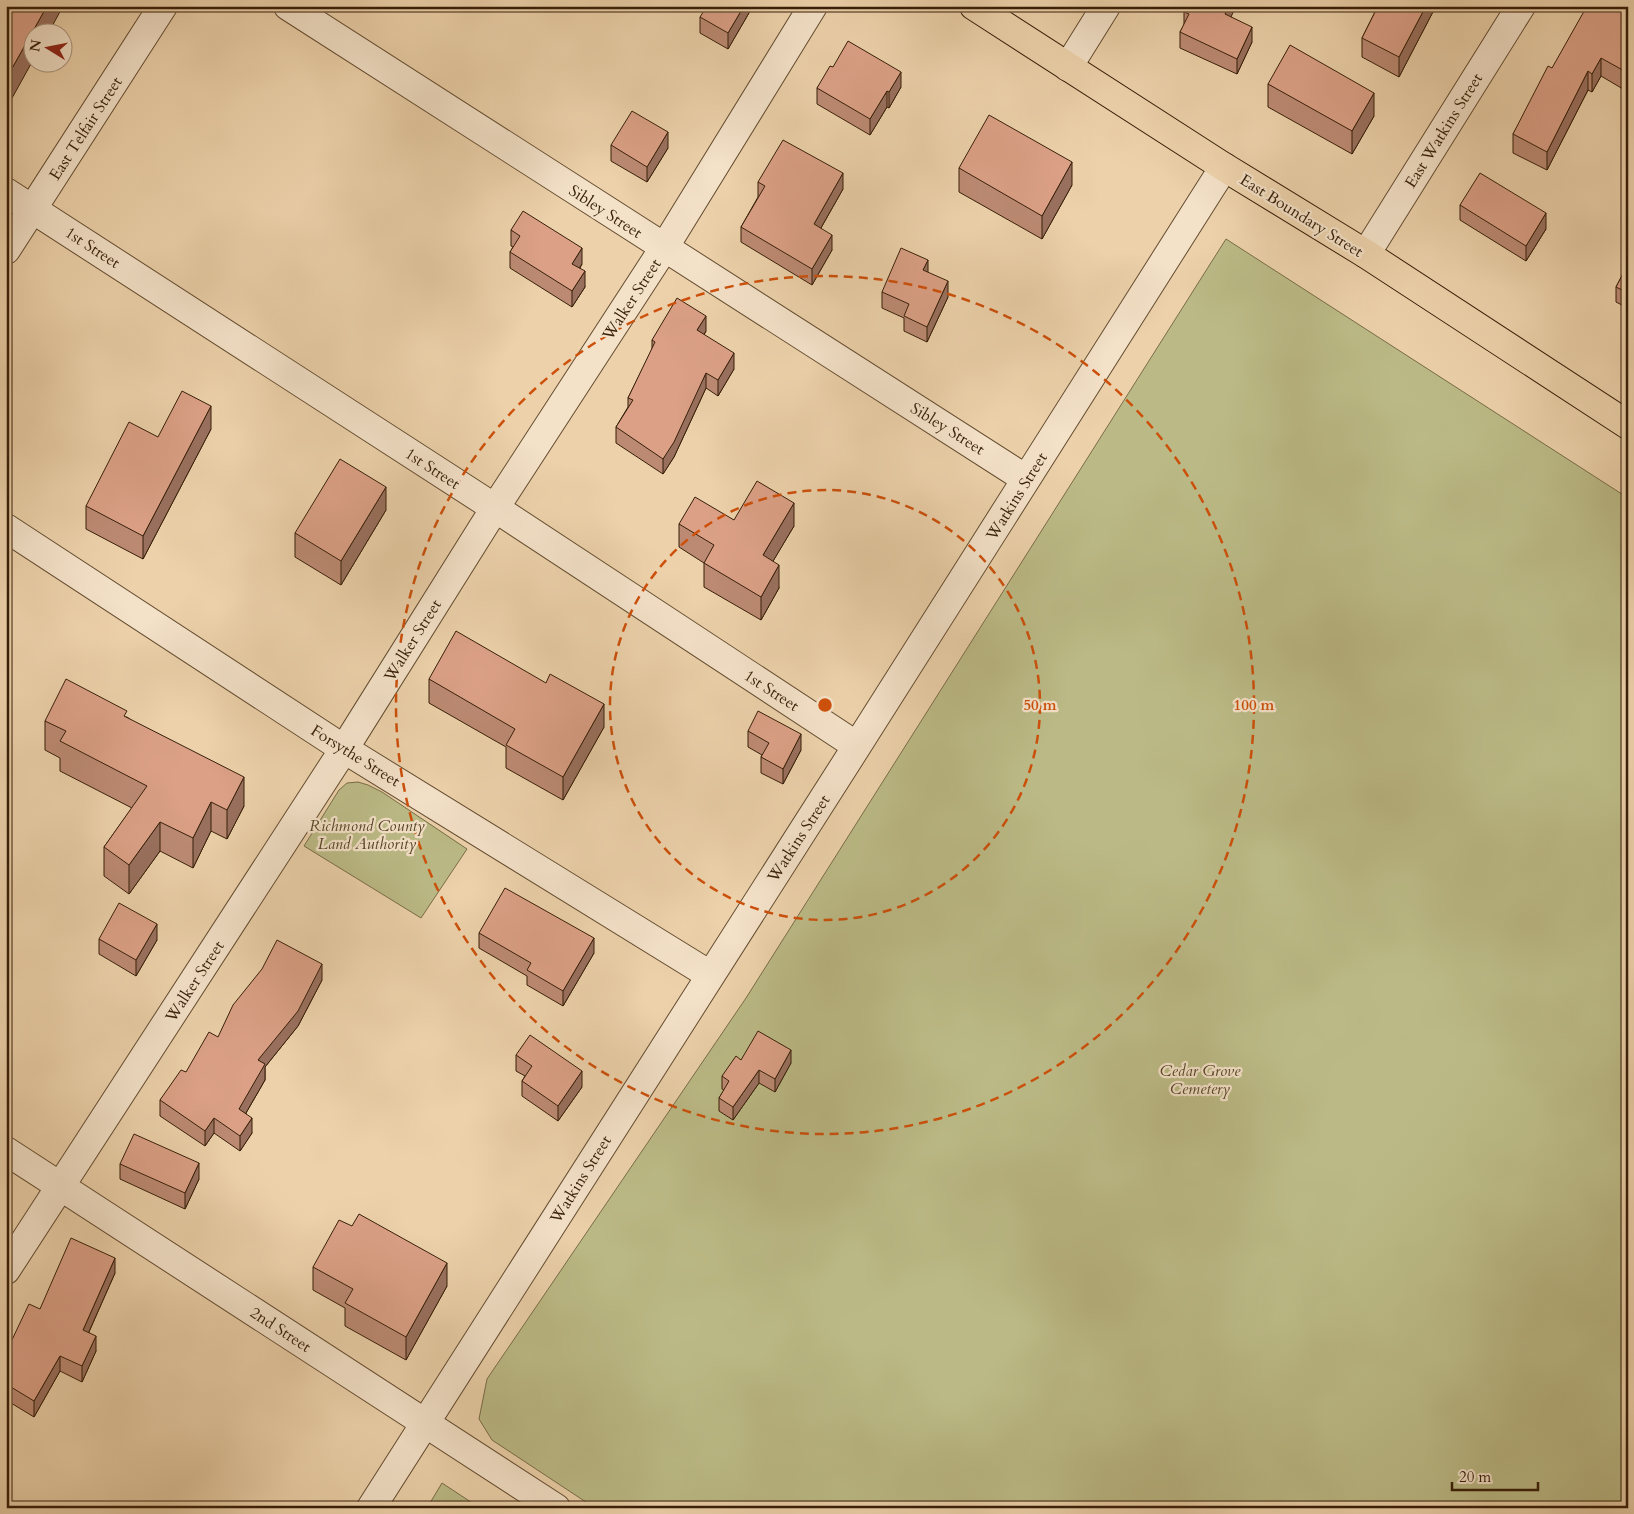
<svg xmlns="http://www.w3.org/2000/svg" width="1634" height="1514" viewBox="0 0 1634 1514" font-family="Cardo,serif">
<rect width="100%" height="100%" fill="#ecd1aa"/>
<filter id="stains"><feTurbulence type="fractalNoise" baseFrequency=".004" numOctaves="4"/><feColorMatrix values="0 0 0 0 .2 0 0 0 0 .09 0 0 0 0 .02 0 0 0 .5 -.17"/></filter>
<radialGradient id="worn" r=".72"><stop offset=".6" stop-color="#630" stop-opacity="0"/><stop offset="1" stop-color="#630" stop-opacity=".3"/></radialGradient>
<path fill="#bbba86" stroke="#796c47" d="M1226,239L1628,498V1508H595L492,1440L479,1419L487,1379L746,998Z
M358,782L368,785L382,792L467,849L421,918L304,846L339,790L347,783Z
M442,1483L480,1508H427Z"/>
<g fill="none" stroke-linecap="round" stroke-linejoin="round">
<defs>
<path id="minor" d="M288,6L1026,479
M1068,67L1106,6
M6,192L495,508L857,746
M6,250L163,6
M1366,254L1521,6
M6,528L344,749L710,975
M6,1151L556,1508
M6,1270L344,749L495,508L664,248L813,6
M371,1508L857,746L1224,167"/>
<path id="major" d="M974,6L1224,167L1366,254L1628,425"/>
</defs>
<use href="#minor" stroke="#644c30" stroke-width="30"/>
<use href="#major" stroke="#371f08" stroke-width="30"/>
<use href="#minor" stroke="#f3e1c8" stroke-width="28"/>
<use href="#major" stroke="#ecd1aa" stroke-width="28"/>
</g>
<path fill="#bc8a73" stroke="#371f08" d="M753,6L728,49L700,33V17Z
M1378,6H1436L1399,77L1362,57V38Z
M1628,6V92L1601,76L1592,92L1588,90L1547,170L1513,153V134L1552,68Z
M1184,12L1231,17L1252,42L1237,74L1180,48V32L1184,25Z
M833,67L901,87L889,108L887,107L870,135L817,104V88Z
M1268,84L1374,116L1352,154L1268,107Z
M611,145L668,148L647,182L611,161Z
M959,168L1072,185L1042,239L959,192Z
M758,182L843,189L821,228L832,250L812,285L741,242V227L758,197Z
M1460,205L1546,229L1526,261L1460,220Z
M511,230L582,264L580,268L585,287L572,307L510,268V252L513,247L511,246Z
M1628,264V308L1616,302V287Z
M928,272L948,297L927,342L904,331V318L882,308V292Z
M706,331L704,335L734,369L718,396L706,388L674,457L663,474L616,443V427L628,407V398L652,350V340Z
M211,429L143,559L86,529V506L158,437Z
M386,510L341,585L295,557V533Z
M734,520L794,526L773,561L779,588L761,620L704,587V563L679,547V524Z
M429,679L604,727L563,800L506,768V747L429,703Z
M127,717L244,806L227,839L211,831L193,868L160,851L129,894L104,876V847L132,808L60,771V758L45,750V721Z
M748,731L801,750L783,784L761,773V757L762,755L748,747Z
M479,933L594,953L563,1006L527,985V976L479,948Z
M99,939L157,940L136,976L99,954Z
M322,980L298,1026L265,1067V1080L246,1113L252,1133L240,1151L214,1133L205,1146L160,1116V1100L186,1072Z
M516,1055L582,1087L558,1121L522,1096V1081L525,1076L516,1071Z
M741,1060L791,1063L775,1092L759,1083L733,1120L719,1111V1098L724,1090L722,1089V1076Z
M120,1164L199,1179L185,1209L120,1179Z
M313,1267L447,1286L406,1360L345,1326V1308L313,1290Z
M115,1273L89,1332L96,1351L82,1382L60,1371L34,1417L6,1400V1342L10,1344L40,1309Z"/>
<path fill="#99705e" stroke="#371f08" d="M47,6H63L49,32H32V62L6,109V79Z
M744,6H753L728,49V33Z
M1229,6H1236L1225,30V14Z
M1426,6H1436L1399,77V57Z
M1252,27V42L1237,74V59Z
M1601,58V76L1592,92V74Z
M1588,71V90L1547,170V152Z
M901,72V87L889,108V92Z
M887,91V107L870,135V119Z
M1374,93V116L1352,154V131Z
M668,132V148L647,182V167Z
M1072,162V185L1042,239V216Z
M843,173V189L814,240V224Z
M1546,213V229L1526,261V246Z
M832,235V250L812,285V269Z
M582,248V264L572,279V264Z
M928,260V276L923,270Z
M585,271V287L572,307V291Z
M948,281V297L927,342V327Z
M706,316V331L697,346V330Z
M734,353V369L718,396V380Z
M706,373V388L674,457L663,474V459Z
M211,406V429L143,559V536Z
M386,487V510L341,585V561Z
M794,503V526L763,578V555Z
M779,565V588L761,620V597Z
M604,704V727L563,800V777Z
M801,734V750L783,784V769Z
M244,777V806L227,839V810Z
M211,802V831L193,868V838Z
M160,822V851L129,894V865Z
M157,924V940L136,976V960Z
M594,938V953L563,1006V991Z
M322,964V980L298,1026L265,1067V1080L239,1125V1109L258,1060Z
M791,1050V1063L775,1092V1079Z
M759,1070V1083L733,1120V1107Z
M582,1071V1087L558,1121V1106Z
M214,1118V1133L205,1146V1131Z
M252,1118V1133L240,1151V1136Z
M199,1163V1179L185,1209V1193Z
M115,1258V1273L83,1345V1330Z
M447,1263V1286L406,1360V1337Z
M96,1336V1351L82,1382V1366Z
M60,1356V1371L34,1417V1401Z
M8,1461V1477L6,1480V1464Z"/>
<path fill="#dba086" stroke="#371f08" d="M6,6H47L6,79Z
M707,6H744L728,33L700,17Z
M1186,6H1229L1225,14L1252,27L1237,59L1180,32L1189,14L1184,12Z
M1378,6H1426L1399,57L1362,38Z
M1587,6H1628V73L1601,58L1592,74L1588,71L1547,152L1513,134L1548,66L1552,68Z
M848,41L901,72L889,92L887,91L870,119L817,88L830,66L833,67Z
M1290,45L1374,93L1352,131L1268,84Z
M632,111L668,132L647,167L611,145Z
M989,115L1072,162L1042,216L959,168Z
M783,140L843,173L814,224L832,235L812,269L741,227L765,186L758,182Z
M1480,173L1546,213L1526,246L1460,205Z
M523,211L582,248L572,264L585,271L572,291L510,252L520,236L511,230Z
M901,248L928,260L923,270L948,281L927,327L904,316L909,304L882,292Z
M1628,264V293L1616,287Z
M677,298L706,316L697,330L734,353L718,380L706,373L674,442L663,459L616,427L633,400L628,398L655,342L652,340Z
M182,391L211,406L143,536L86,506L129,422L158,437Z
M340,459L386,487L341,561L295,533Z
M757,481L794,503L763,555L779,565L761,597L704,563L714,545L679,524L695,497L734,520Z
M456,631L546,683L550,674L604,704L563,777L506,745L515,729L429,679Z
M66,679L127,711L124,716L244,777L227,810L211,802L193,838L160,822L129,865L104,847L147,786L60,741L66,731L45,721Z
M758,711L801,734L783,769L761,757L769,743L748,731Z
M505,888L594,938L563,991L527,970L531,963L479,933Z
M119,903L157,924L136,960L99,939Z
M277,940L322,964L298,1011L258,1060L265,1064L239,1109L252,1118L240,1136L214,1118L205,1131L160,1100L181,1070L186,1072L209,1032L218,1037L233,1005L262,969Z
M758,1031L791,1050L775,1079L759,1070L733,1107L719,1098L729,1081L722,1076L736,1056L741,1060Z
M530,1035L582,1071L558,1106L522,1081L532,1066L516,1055Z
M134,1134L199,1163L185,1193L120,1164Z
M359,1214L447,1263L406,1337L345,1303L353,1289L313,1267L339,1220L352,1226Z
M71,1238L115,1258L83,1330L96,1336L82,1366L60,1356L34,1401L6,1384V1342L10,1344L29,1304L40,1309Z"/>
<g fill="none" stroke="#cd500b" stroke-width="2.5" stroke-dasharray="9 6">
<circle cx="825" cy="705" r="215"/>
<circle cx="825" cy="705" r="429"/>
</g>
<g text-anchor="middle" stroke-width="4.5" stroke-linejoin="round" paint-order="stroke">
<g font-size="16" fill="#371f08" stroke="#f3e1c8">
<text transform="translate(85 128) rotate(-57)" y="6">East Telfair Street</text>
<text transform="translate(1443 130) rotate(-58)" y="6">East Watkins Street</text>
<text transform="translate(606 211) rotate(33)" y="6">Sibley Street</text>
<text transform="translate(1302 215) rotate(32)" y="6">East Boundary Street</text>
<text transform="translate(93 247) rotate(33)" y="6">1st Street</text>
<text transform="translate(631 299) rotate(-57)" y="6">Walker Street</text>
<text transform="translate(948 428) rotate(32)" y="6">Sibley Street</text>
<text transform="translate(433 468) rotate(33)" y="6">1st Street</text>
<text transform="translate(1016 496) rotate(-58)" y="6">Watkins Street</text>
<text transform="translate(412 640) rotate(-58)" y="6">Walker Street</text>
<text transform="translate(772 690) rotate(33)" y="6">1st Street</text>
<text transform="translate(356 755) rotate(32)" y="6">Forsythe Street</text>
<text transform="translate(798 838) rotate(-57)" y="6">Watkins Street</text>
<text transform="translate(194 981) rotate(-57)" y="6">Walker Street</text>
<text transform="translate(580 1179) rotate(-58)" y="6">Watkins Street</text>
<text transform="translate(281 1329) rotate(33)" y="6">2nd Street</text>
</g>
<g font-size="16" font-style="italic" fill="#584628" stroke="#f3e1c8">
<text x="367" y="831">Richmond County<tspan x="367" dy="18">Land Authority</tspan></text>
<text x="1200" y="1076">Cedar Grove<tspan x="1200" dy="18">Cemetery</tspan></text>
</g>
</g>
<circle cx="825" cy="705" r="8" fill="#cd500b" stroke="#f3e1c8" stroke-width="2.5"/>
<g font-size="15" text-anchor="middle" font-weight="bold" fill="#cd500b" stroke="#f3e1c8" stroke-width="4.5" stroke-linejoin="round" paint-order="stroke">
<text x="1040" y="710">50 m</text>
<text x="1254" y="710">100 m</text>
</g>
<rect width="1634" height="1514" fill="none" stroke="#ecd1aa" stroke-width="25"/>
<rect x="8" y="8" width="1619" height="1499" fill="none" stroke="#371f08" stroke-width="2.5"/>
<rect x="12" y="12" width="1609" height="1489" fill="none" stroke="#371f08"/>
<g transform="translate(48 48) rotate(280)"><circle r="24" fill="#f3e1c8" stroke="#a8937b"/>
<path d="M0-4L9 19L0 12L-9 19Z" fill="#8f2418"/>
<text y="-8" font-size="14" font-weight="bold" text-anchor="middle" fill="#371f08">N</text>
</g>
<path d="M1452 1482v8h86v-8" fill="none" stroke="#371f08" stroke-width="2.5"/>
<text x="1459" y="1482" font-size="15" fill="#371f08" stroke="#f3e1c8" stroke-width="4" paint-order="stroke">20 m</text>
<rect width="100%" height="100%" filter="url(#stains)"/>
<rect width="100%" height="100%" fill="url(#worn)"/>
</svg>
